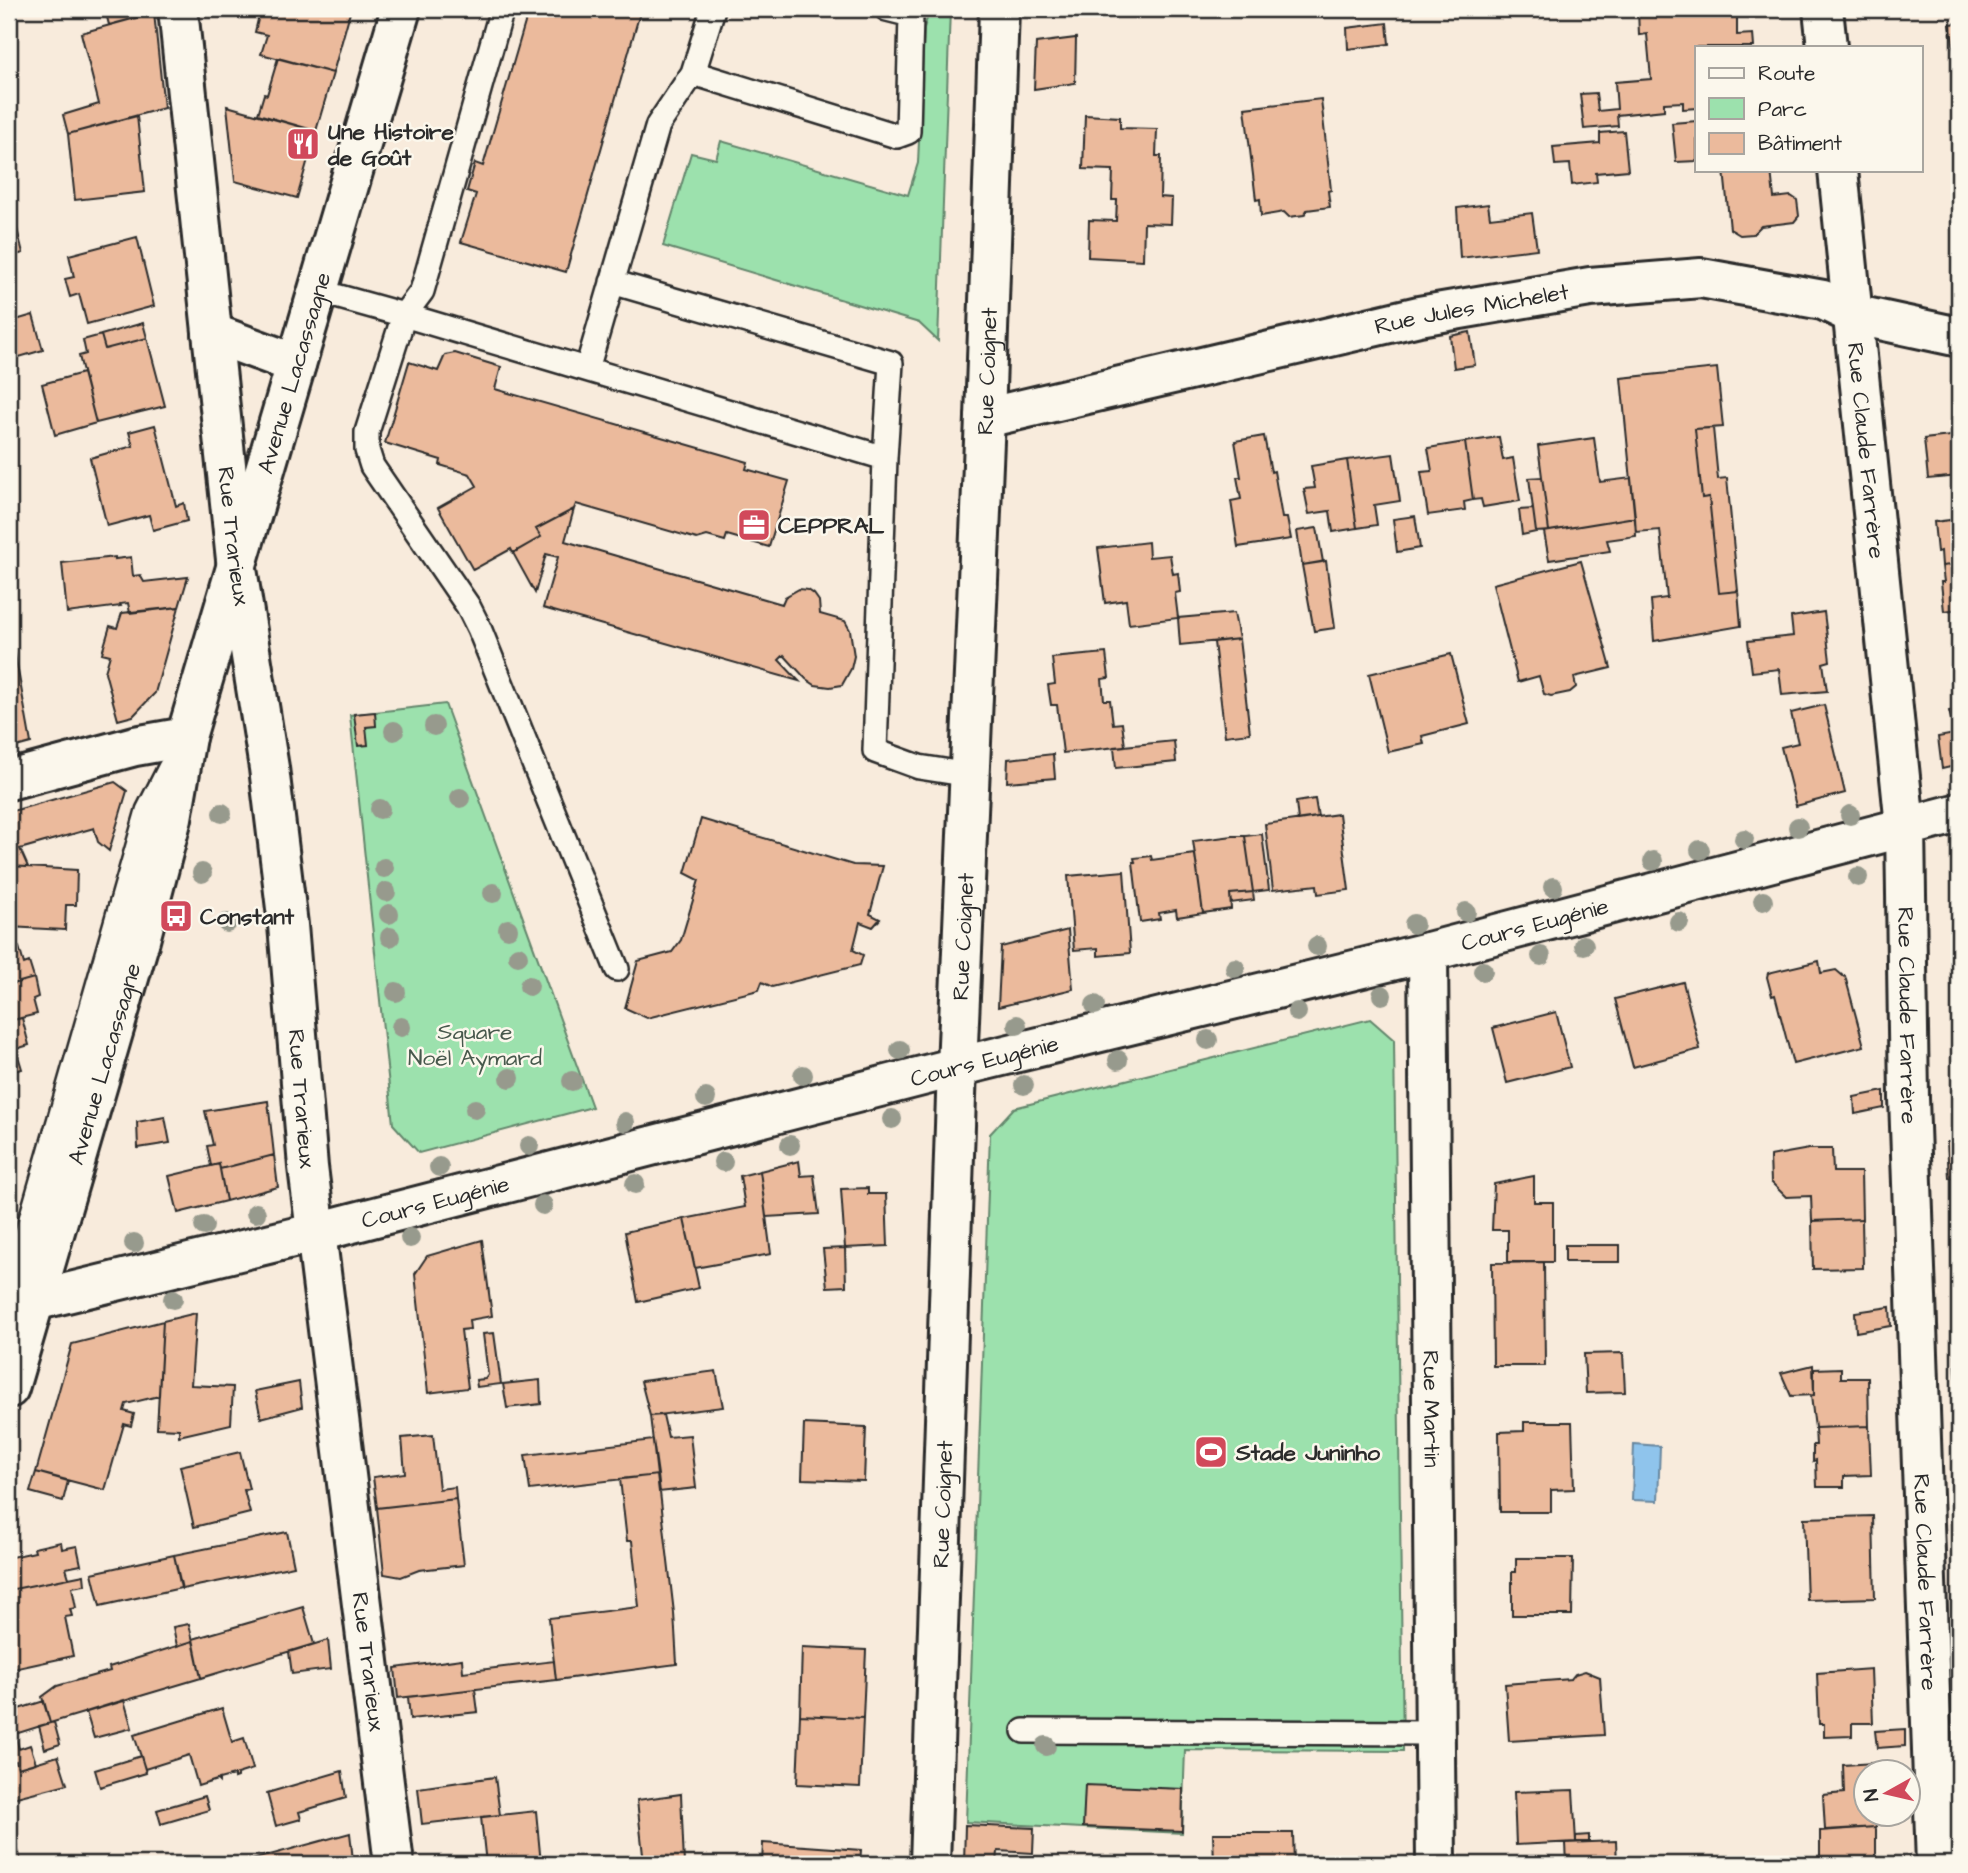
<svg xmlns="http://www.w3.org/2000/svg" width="1968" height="1873" viewBox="0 0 1968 1873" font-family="'Architects Daughter',sans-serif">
<rect width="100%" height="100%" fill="#f8ebdc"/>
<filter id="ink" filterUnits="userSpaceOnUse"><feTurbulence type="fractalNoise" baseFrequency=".0143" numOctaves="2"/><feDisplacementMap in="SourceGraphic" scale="14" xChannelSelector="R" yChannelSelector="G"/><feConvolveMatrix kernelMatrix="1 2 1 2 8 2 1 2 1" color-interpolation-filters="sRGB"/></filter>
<g filter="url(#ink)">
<path fill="#9ce1ad" stroke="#64866c" stroke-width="2" d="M930,9H950L938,341L919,323L663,246L691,153L716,159L721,141L908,195L918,163L924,28Z
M445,704L592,1107L419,1153L393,1124L350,715Z
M1370,1019L1394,1040L1403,1751L1185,1750L1182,1833L966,1822L990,1134L1014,1108Z"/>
<path fill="#8fc4ec" stroke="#67879f" stroke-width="2" d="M1634,1444L1660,1446L1658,1501L1632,1500Z"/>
<path fill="#ebba9c" stroke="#2b2b2b" stroke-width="2" d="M105,9H154V13L109,25Z
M252,9H351L333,73L261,54L267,35L255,32L260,11Z
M529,9H641L566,272L461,242L476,194L467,191L475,163L483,166Z
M1638,9H1737V35L1753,34L1754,47H1697V108L1683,109V102L1664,103V110L1617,115L1618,126L1584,129L1580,94L1596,93L1598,111L1617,109L1615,82L1651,79L1647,34L1639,35Z
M154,13L164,108L68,134L63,115L99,104L81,33Z
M1387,23L1389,44L1348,49L1347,28Z
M1959,23V68L1957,69L1950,24Z
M1076,38L1075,83L1034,89L1036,43Z
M278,58L333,73L316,131L258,114L264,94L267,95Z
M1321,99L1331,190L1328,191L1330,207L1307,210L1304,215L1289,217L1284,212L1261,216L1260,199L1256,200L1245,108Z
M227,106L316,131L297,198L235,181Z
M1085,115L1120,117V128L1157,129L1156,156H1161L1160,197L1172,198L1171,224L1144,223L1143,260L1088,257L1089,220L1116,221L1117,200H1112L1113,170L1083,169Z
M137,116L145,192L75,200L68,134Z
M1697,121V161L1676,162L1672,123Z
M1624,131L1628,170L1596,173L1597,182L1572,185L1570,164L1555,165L1553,147L1600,143V133Z
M1724,170H1771L1774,198L1791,196L1797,200L1799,216L1794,222L1761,226L1753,234L1740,235L1730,229Z
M1488,204L1490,218L1532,213L1537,249L1460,258L1457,208Z
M17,229L23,253L9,257V231Z
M137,237L154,306L87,324L79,294L70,297L65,279L74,277L69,255Z
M33,315L43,350L9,360V322Z
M143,323L147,338L105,349L101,335Z
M1470,332L1475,365L1454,368L1450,336Z
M101,335L105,349L147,338L165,406L96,423L79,356L86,354L83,340Z
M455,353L501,367L495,389L748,462L746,469L789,481L769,547L727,535L725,541L707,536L697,539L576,504L574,509L536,529L541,537L513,553L511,549L473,570L438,508L477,486L470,474L440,465L441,460L385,443L409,362L438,371L445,355Z
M1717,368L1723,427L1695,429L1702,498L1709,497L1719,593L1738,591L1741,626L1654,641L1651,600L1667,598L1660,530L1636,532L1621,378Z
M83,373L96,423L55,435L42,384Z
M155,425L176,506L184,503L187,521L153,530L149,515L107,526L90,458L133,446L129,432Z
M1713,428L1718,479L1727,478L1738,591L1719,593L1709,497L1702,498L1695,429Z
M1959,435V476L1928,479L1924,439Z
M1264,436L1271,472L1274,471L1282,518H1287L1291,539L1238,547L1231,501L1241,499L1237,477H1241L1235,441Z
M1499,437L1503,460L1513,458L1520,501L1483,507L1481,499L1473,500L1465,442Z
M1594,438L1600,482L1631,478L1635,517L1549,531L1538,446Z
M1465,442L1473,500L1464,502L1465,510L1428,515L1421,472L1432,471L1428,448Z
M1393,454L1400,501L1374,505L1377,525L1357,528L1347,460Z
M1347,460L1357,528L1333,532L1330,511L1309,514L1304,489L1315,488L1311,466Z
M1542,477L1549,531L1536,532L1529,478Z
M574,509L565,541L782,604L785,597L799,589L808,590L814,594L819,601L820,614L845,621L850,630L854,656L851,669L842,685L830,687L815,685L806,679L784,655L779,660L799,681L543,608L558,557L546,554L535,593L513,553L541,537L536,529Z
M1533,509L1536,532L1522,535L1519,510Z
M1415,516L1420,548L1397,552L1393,519Z
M1635,517L1636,536L1607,540L1610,551L1549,560L1544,532Z
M1959,519V564L1942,566L1941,551L1937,552L1934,522Z
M1317,528L1323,562L1302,565L1297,531Z
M1148,542L1149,557L1170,555L1173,574L1178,573L1180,592L1175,593L1178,618L1129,624L1126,600L1105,603L1098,548Z
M115,557V559L131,557L133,576L140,575L144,582L188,577L179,607L130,613L128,603L120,604L121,606L67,613L62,563Z
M1326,561L1335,628L1314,631L1302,565Z
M1581,561L1611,668L1574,677L1576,687L1570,692L1551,696L1544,694L1539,676L1518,682L1493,584Z
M1959,564V609L1944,611L1941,582H1944L1942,566Z
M179,607L155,693L133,716L118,720L105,672L110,655L102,653L110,626L117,628L122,613Z
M1824,612L1830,661L1823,663L1827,691L1782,695L1779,669L1752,672L1748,641L1793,636L1791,617Z
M1234,613L1239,639L1180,645L1178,618Z
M1239,639L1250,733L1225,736L1214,642Z
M1106,653L1109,678L1102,679L1104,700H1110L1113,724L1122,723L1125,746L1063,753L1057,705H1051L1048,685L1055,684L1052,658Z
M15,654L31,743L9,749V656Z
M1451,654L1469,724L1422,736L1424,744L1388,752L1369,674Z
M1824,705L1845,793L1796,806L1781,747L1798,743L1791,713Z
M1959,709V765L1942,769L1938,737L1955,734L1949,711Z
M375,712L376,726L366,727L368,745L358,746L354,714Z
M1174,741L1176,762L1116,768L1114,747Z
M1053,754L1055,778L1007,782L1008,759Z
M115,782L127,791L109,851L98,842L94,828L20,849L28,867L9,866V812Z
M1315,799L1318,817L1298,820L1296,802Z
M1339,814L1349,890L1318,894L1317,885L1273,890L1265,824Z
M701,819L853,865L883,866L870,914L880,919L873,927L860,922L853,950L863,955L860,965L772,987L762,982L759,990L647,1018L625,1008L638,961L672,952L681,940L699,880L685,873Z
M1262,834L1269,890L1253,892L1245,836Z
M1233,836H1245L1253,892L1230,894L1231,909L1203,913L1193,841Z
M1195,854L1203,913L1177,917L1176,910L1159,913L1160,919L1140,922L1133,862H1135L1134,858L1151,856L1152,860Z
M9,866L77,870L76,905H66L65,930L9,927Z
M1124,871L1130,953L1098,956V948L1074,950L1068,876Z
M1253,892L1254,900L1231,903L1230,894Z
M1068,930L1073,989L998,1007L1001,947Z
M19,947L24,964L29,962L34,978L9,985V950Z
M1819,961L1821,973L1836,970L1843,976H1845L1864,1046L1793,1064L1775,995L1772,996L1767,977L1768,973Z
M34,978L38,997L33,999L37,1014L9,1021V985Z
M1683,982L1700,1049L1633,1067L1615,999Z
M1556,1012L1570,1067L1507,1083L1493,1028Z
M22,1018L29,1045L16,1049L22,1069L9,1072V1021Z
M1884,1091V1108L1855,1114L1854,1097Z
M268,1101L274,1155L220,1169L219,1164L211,1166L207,1146L213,1145L205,1111Z
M165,1117L170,1143L138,1148L137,1122Z
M1947,1142H1959V1178H1949Z
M1809,1149H1832L1833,1172H1861L1862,1219L1812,1221L1811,1196L1786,1197L1771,1182L1770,1156Z
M274,1155L278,1187L226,1201L220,1169Z
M799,1161L801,1176L814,1175L819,1214L766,1217L760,1171Z
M219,1164L226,1201L178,1213L169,1176Z
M760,1171L771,1254L695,1268L684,1219L745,1207L740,1176Z
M1534,1176V1202H1553V1262H1508V1230H1492L1494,1184Z
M868,1188V1194H886L888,1246L845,1248L841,1189Z
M684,1219L699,1288L638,1302L625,1232Z
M1862,1219L1863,1268L1813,1269L1812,1221Z
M482,1240L492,1316L469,1320L470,1329L461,1330L468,1388L428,1393L415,1274L427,1256Z
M1565,1245H1620V1262H1565Z
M845,1248L846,1286L827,1287L823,1249Z
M1544,1262L1545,1366H1493L1492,1263Z
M1952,1280H1959V1334H1954Z
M1890,1307L1891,1326L1856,1332L1855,1312Z
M196,1313L191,1385L233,1387L231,1424L179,1436V1429L157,1428L163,1321Z
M163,1321L159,1396L126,1404L124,1411L134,1414L131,1426L124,1424L105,1490L36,1472L72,1344Z
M494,1333L501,1384L477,1387L476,1380L485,1379L488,1375L483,1334Z
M1623,1353L1625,1392L1586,1393L1584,1354Z
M1955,1355H1959V1397H1957Z
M1813,1365L1814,1395L1791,1396L1781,1373Z
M1841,1368V1378H1868L1869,1426L1815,1428L1811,1396L1814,1395V1369Z
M716,1371L723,1407L650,1416L641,1381Z
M540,1380L541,1404L507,1408L503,1384Z
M299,1382L302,1407L261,1418L255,1391Z
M1957,1397H1959V1485Z
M663,1415L668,1437L690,1435L696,1488L659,1492L650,1416Z
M1524,1422H1572L1574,1489L1551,1490V1512H1500L1499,1432L1524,1431Z
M804,1424L866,1427L864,1481L802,1479Z
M1869,1426L1871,1475L1844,1476V1487H1817L1816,1460L1813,1461V1445H1816L1815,1428Z
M433,1435L439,1489L455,1487L456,1499L377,1508L373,1477L405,1473L402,1438Z
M653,1440L658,1475L530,1490L525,1455Z
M240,1452L249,1489L244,1490L250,1513L194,1527L180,1466Z
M36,1472L68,1481L63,1501L30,1492Z
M658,1475L674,1613L677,1664L556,1680L549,1618L639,1607L632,1541H627L620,1479Z
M456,1499L464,1565L419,1570L401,1577L384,1574L377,1508Z
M1873,1516L1875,1598L1807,1600L1804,1518Z
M287,1532L294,1566L182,1589L174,1555Z
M61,1542L62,1549L77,1546L81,1565L66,1568L69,1578L9,1590L11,1557L35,1552L34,1548Z
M174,1555L181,1588L100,1606L92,1573Z
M1516,1558H1573L1572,1615H1512V1572H1516Z
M84,1575L85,1585L72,1587L76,1608L70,1609L72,1616L65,1617L73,1656L9,1670V1590Z
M303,1607L314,1644L201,1678L193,1639Z
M189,1624L193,1641L177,1646L173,1627Z
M328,1640L331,1669L292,1674L289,1652Z
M193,1641L201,1678L50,1723L42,1697L57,1686L110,1671L109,1667Z
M802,1647L866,1650L863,1718L800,1715Z
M462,1659L463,1672L554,1661L556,1680L398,1698L395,1668Z
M1871,1669L1873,1723H1852V1736L1824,1737V1724H1819L1817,1673Z
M1585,1671L1600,1677L1604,1735L1509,1741L1505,1684L1571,1679L1575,1674Z
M475,1689L478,1712L410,1719L408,1697Z
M124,1700L132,1728L94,1738L86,1712Z
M44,1701L50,1723L9,1736V1712Z
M222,1708L232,1742L244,1738L253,1769L237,1774V1777L234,1778V1775L219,1779V1782L217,1780L198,1786L189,1755L145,1769L134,1735Z
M800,1715L863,1718L860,1787L797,1784Z
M54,1722L60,1744L45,1749L39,1726Z
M1905,1729V1746L1877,1748L1875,1731Z
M15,1734L19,1749L30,1745L36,1763L18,1768L16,1761L9,1763V1736Z
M58,1756L67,1784L9,1799V1763L16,1761L18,1768Z
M141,1756L146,1773L100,1787L95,1770Z
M1874,1763L1875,1772H1867V1814H1875L1876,1827L1825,1830L1823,1795L1844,1793L1843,1765Z
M342,1771L346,1798L299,1812L301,1819L276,1826L267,1793Z
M495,1777L500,1815L422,1824L418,1788Z
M1085,1785L1183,1789L1182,1831L1083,1827Z
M1573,1790L1576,1842L1516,1845L1514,1792Z
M681,1794L684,1864H644L637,1800Z
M205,1796L209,1810L161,1824L157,1810Z
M536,1811L541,1864H486L481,1817Z
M9,1819L22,1864H9Z
M965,1825L1034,1828L1033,1853L998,1851L997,1864H964Z
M1876,1827V1864H1820V1831Z
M350,1833L353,1860L337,1864H237Z
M1213,1833H1293L1294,1864H1214Z
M1589,1835V1842H1576V1836Z
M1616,1841L1617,1864H1567L1566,1843Z
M763,1843L861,1850L860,1864H762Z
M1358,1861H1405V1864H1358Z"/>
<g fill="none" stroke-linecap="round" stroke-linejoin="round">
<defs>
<path id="service" d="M502,9L422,291L404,315L885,458L875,751L919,767L970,775
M713,9L693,73L897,136L908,132L911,15L887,9
M612,282L891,363L885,458
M318,291L404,315L367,432V450L372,466L468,606L479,628L617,969
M587,369L658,125L693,73
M9,1305L19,1261L148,811L170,768
M1024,1731L1435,1733"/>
<g id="minor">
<path id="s1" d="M178,9L237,569L269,768L288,925L308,1167L394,1864"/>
<path d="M1823,9L1827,47"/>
<path id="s2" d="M1838,170L1905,826L1909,1098L1936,1864"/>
<path d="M212,333L296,364"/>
<path id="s3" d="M985,418L1419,316L1590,287L1701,278L1823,300L1852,314L1959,337"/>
<path d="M9,780L135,746L186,737"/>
<path id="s4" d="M1428,952L1436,1864"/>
<path id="s5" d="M9,1307L317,1232L957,1067L1428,952L1959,813"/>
<path id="s6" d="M930,1864L957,1067L985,418L999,9"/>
</g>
<g id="secondary">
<path id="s7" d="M9,1388L140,940L172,818L186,737L401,9"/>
</g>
</defs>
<use href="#service" stroke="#2b2b2b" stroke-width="28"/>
<use href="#minor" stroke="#2b2b2b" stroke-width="44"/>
<use href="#secondary" stroke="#2b2b2b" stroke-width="44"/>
<use href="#service" stroke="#fbf7ec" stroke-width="23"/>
<use href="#minor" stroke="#fbf7ec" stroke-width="38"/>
<use href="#secondary" stroke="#fbf7ec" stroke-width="38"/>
</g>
<g fill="#979a8d">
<circle cx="434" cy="726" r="10"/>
<circle cx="394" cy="731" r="10"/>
<circle cx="460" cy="798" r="10"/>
<circle cx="380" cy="809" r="10"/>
<circle cx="222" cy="813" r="10"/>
<circle cx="1850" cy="815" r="10"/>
<circle cx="1798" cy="827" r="10"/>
<circle cx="1744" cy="839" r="10"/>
<circle cx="1700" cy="850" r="10"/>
<circle cx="1653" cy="861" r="10"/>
<circle cx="384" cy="868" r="10"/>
<circle cx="202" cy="873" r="10"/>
<circle cx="1858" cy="877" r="10"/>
<circle cx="1553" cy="887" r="10"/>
<circle cx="386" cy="892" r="10"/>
<circle cx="493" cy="893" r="10"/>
<circle cx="1763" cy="901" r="10"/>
<circle cx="1466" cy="912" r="10"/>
<circle cx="389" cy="914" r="10"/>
<circle cx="1679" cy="922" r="10"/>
<circle cx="227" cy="923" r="10"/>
<circle cx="1414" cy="924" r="10"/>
<circle cx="508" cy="929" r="10"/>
<circle cx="390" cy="937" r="10"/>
<circle cx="1584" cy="945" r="10"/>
<circle cx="1317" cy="946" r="10"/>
<circle cx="518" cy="956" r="10"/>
<circle cx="1541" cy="956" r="10"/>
<circle cx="1235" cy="968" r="10"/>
<circle cx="1483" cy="971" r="10"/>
<circle cx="529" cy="986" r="10"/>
<circle cx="396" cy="992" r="10"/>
<circle cx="1382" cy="995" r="10"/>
<circle cx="1095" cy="1005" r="10"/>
<circle cx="1297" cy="1012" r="10"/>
<circle cx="1017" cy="1025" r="10"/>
<circle cx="401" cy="1027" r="10"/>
<circle cx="1208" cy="1040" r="10"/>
<circle cx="900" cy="1050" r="10"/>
<circle cx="1118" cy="1060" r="10"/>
<circle cx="803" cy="1075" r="10"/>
<circle cx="510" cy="1078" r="10"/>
<circle cx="572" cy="1081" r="10"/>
<circle cx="1024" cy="1085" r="10"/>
<circle cx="706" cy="1098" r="10"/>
<circle cx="475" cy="1109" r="10"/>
<circle cx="892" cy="1119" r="10"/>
<circle cx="625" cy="1122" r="10"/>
<circle cx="790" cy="1145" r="10"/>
<circle cx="529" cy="1146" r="10"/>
<circle cx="723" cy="1162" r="10"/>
<circle cx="439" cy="1167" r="10"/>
<circle cx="635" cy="1184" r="10"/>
<circle cx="543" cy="1205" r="10"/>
<circle cx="256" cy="1213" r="10"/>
<circle cx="204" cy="1226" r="10"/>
<circle cx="410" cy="1238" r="10"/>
<circle cx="134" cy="1243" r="10"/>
<circle cx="173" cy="1299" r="10"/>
<circle cx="1046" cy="1746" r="10"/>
</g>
</g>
<defs>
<symbol id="restaurant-square" viewBox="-11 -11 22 22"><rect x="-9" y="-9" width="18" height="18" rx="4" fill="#d1495b" stroke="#fbf7ec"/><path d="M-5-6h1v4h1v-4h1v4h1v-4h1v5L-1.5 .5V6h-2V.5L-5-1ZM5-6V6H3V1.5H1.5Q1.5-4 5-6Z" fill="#fff"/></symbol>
<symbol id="office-square" viewBox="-11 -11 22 22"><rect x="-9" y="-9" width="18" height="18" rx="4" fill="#d1495b" stroke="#fbf7ec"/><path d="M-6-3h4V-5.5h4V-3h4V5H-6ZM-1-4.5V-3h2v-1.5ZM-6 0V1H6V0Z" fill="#fff"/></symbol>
<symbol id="bus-square" viewBox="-11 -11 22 22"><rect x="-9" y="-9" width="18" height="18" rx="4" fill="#d1495b" stroke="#fbf7ec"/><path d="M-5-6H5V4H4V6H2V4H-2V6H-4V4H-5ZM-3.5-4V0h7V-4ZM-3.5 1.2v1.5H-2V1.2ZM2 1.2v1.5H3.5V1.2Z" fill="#fff"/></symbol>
<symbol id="stadium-square" viewBox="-11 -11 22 22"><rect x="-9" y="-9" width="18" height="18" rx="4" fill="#d1495b" stroke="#fbf7ec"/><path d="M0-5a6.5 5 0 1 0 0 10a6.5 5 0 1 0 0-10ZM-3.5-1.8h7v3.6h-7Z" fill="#fff"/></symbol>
</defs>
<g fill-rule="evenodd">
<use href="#restaurant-square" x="284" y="125" width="38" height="38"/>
<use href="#office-square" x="735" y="506" width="38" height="38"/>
<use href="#bus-square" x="157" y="897" width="38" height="38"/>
<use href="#stadium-square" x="1192" y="1433" width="38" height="38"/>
</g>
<g text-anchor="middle" stroke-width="5" stroke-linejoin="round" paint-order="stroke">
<g font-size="23" font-weight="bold" fill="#2b2b2b" stroke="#fbf7ec" text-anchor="start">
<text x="328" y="139">Une Histoire<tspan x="328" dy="26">de Goût</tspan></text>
<text x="778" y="533">CEPPRAL</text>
<text x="200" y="924">Constant</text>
<text x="1236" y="1460">Stade Juninho</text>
</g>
<g font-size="23" fill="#2b2b2b" stroke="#fbf7ec">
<text dy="8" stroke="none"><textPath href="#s3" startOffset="499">Rue Jules Michelet</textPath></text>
<text dy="8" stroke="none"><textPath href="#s6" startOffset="1494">Rue Coignet</textPath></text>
<text dy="8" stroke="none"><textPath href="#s7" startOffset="1055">Avenue Lacassagne</textPath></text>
<text dy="8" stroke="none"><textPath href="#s2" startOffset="282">Rue Claude Farrère</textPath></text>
<text dy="8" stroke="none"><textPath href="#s1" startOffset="530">Rue Trarieux</textPath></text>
<text dy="8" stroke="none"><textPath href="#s5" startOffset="1573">Cours Eugénie</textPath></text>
<text dy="8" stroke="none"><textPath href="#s6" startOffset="928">Rue Coignet</textPath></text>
<text dy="8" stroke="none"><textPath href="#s2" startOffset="849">Rue Claude Farrère</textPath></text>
<text dy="8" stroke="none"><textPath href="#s5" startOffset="1006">Cours Eugénie</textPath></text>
<text dy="8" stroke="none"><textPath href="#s7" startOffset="338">Avenue Lacassagne</textPath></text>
<text dy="8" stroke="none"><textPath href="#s1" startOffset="1097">Rue Trarieux</textPath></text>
<text dy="8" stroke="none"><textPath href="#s5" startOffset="439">Cours Eugénie</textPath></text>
<text dy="8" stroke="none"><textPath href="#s4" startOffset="457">Rue Martin</textPath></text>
<text dy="8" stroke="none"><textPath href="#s6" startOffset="360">Rue Coignet</textPath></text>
<text dy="8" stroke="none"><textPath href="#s2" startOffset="1416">Rue Claude Farrère</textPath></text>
<text dy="8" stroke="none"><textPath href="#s1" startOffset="1664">Rue Trarieux</textPath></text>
</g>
<g font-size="23" fill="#47584c" stroke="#fbf7ec">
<text x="475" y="1039">Square<tspan x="475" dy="26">Noël Aymard</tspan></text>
</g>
</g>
<rect width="1968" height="1873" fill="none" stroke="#fbf7ec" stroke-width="35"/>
<rect x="18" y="18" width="1933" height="1838" fill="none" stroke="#2b2b2b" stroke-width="2.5" filter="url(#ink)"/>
<rect x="1695" y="46" width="228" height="126" fill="#fbf7ec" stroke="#a8a59f" stroke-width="2"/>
<rect x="1709" y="68" width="35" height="10" fill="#fbf7ec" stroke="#a8a59f" stroke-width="2"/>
<text x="1758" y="80" font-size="21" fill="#2b2b2b">Route</text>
<rect x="1709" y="98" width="35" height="21" fill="#9ce1ad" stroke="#a8a59f" stroke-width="2"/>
<text x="1758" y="116" font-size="21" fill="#2b2b2b">Parc</text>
<rect x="1709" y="133" width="35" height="21" fill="#ebba9c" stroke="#a8a59f" stroke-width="2"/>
<text x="1758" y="150" font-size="21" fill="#2b2b2b">Bâtiment</text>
<g transform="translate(1887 1793) rotate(262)"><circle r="33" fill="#fbf7ec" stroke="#a8a59f" stroke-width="2"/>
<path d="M0-5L12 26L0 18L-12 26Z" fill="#d1495b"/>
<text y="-10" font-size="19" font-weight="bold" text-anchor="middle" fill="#2b2b2b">N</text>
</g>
</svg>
